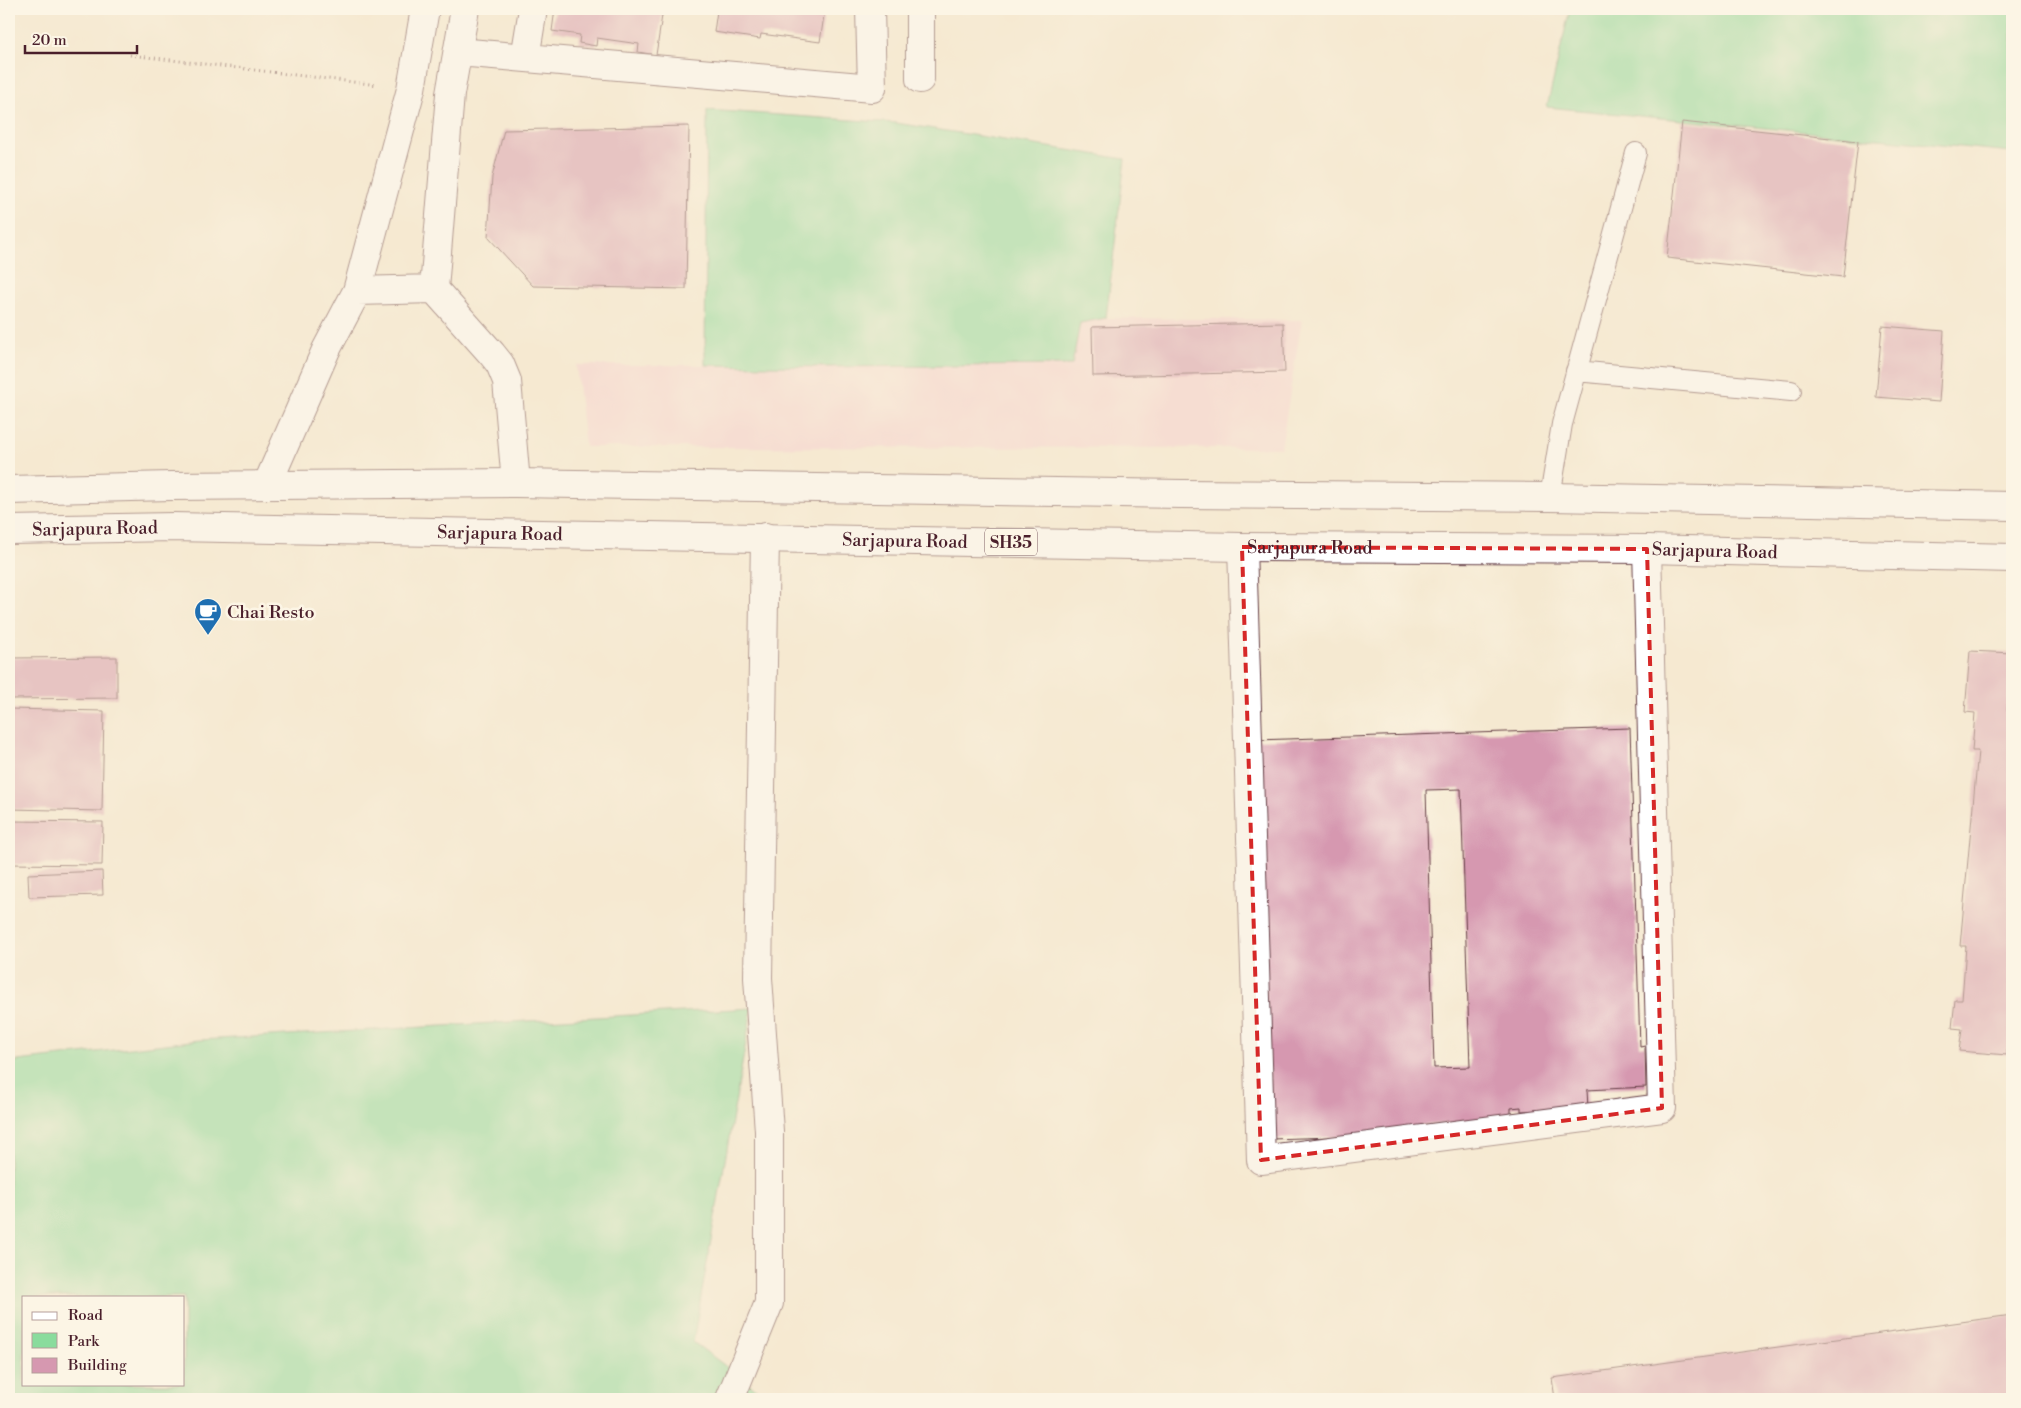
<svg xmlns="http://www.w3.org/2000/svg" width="2021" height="1408" viewBox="0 0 2021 1408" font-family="'Libre Bodoni',serif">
<rect width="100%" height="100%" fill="#fcf5e5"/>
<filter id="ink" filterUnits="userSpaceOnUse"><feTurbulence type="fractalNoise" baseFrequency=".02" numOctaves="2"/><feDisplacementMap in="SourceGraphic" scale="10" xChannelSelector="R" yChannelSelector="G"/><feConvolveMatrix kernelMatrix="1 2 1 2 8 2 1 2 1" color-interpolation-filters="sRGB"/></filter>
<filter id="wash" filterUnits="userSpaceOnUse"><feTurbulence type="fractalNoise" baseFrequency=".0096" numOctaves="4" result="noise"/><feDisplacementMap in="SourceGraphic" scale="20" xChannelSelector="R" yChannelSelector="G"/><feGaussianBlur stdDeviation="1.12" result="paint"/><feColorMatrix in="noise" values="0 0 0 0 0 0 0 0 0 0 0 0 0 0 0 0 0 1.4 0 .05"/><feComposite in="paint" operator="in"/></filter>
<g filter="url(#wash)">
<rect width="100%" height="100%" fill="#f5e9d1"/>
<path fill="#f7cfd2" d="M1106,318L1302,320L1281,448L585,447L576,365H1072L1080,322Z"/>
<path fill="#8adc9d" stroke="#6a7e64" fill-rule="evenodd" d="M1570,9H2012V152L1547,107Z
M707,110L896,123L1125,159L1106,318L1080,323L1072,365L826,367L705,365Z
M752,1008L693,1342L770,1399H9V1062L200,1040ZM24,1297H184V1384H24Z"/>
<g id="blocks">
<path fill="#d698b0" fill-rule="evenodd" d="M555,9H663L656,55L638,52L639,44L597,38L596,46L579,43L580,35L552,31Z
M710,9H825L820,42L761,34L760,39L714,32L717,11Z
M1682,122L1858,141L1843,277L1667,258Z
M689,126L686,289L533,286L488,237L492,177L504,130Z
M1283,323L1285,372L1093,376L1092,327Z
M1882,326L1944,331L1939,402L1876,397Z
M1970,651L2012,653L2007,710H2012V1041L2011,1049H2007V1055L1959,1051L1962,1029L1952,1028L1955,1000H1962L1966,946H1960L1978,751H1972L1975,713L1965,712Z
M117,657V698L9,699V658Z
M9,709L104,711L102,811L9,809Z
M1630,728L1640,1047L1645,1046L1646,1087L1587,1090L1588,1108L1521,1111V1107L1511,1108V1115L1492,1116V1122L1421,1125V1134L1272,1139L1256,740ZM1461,789L1470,1067L1434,1068L1426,790Z
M9,821L103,822L102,865L9,864Z
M102,871L103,895L29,897L28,874Z
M2012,1315V1399H1555L1552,1378Z"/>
</g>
</g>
<g filter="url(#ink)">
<use href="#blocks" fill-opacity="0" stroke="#643d44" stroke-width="1"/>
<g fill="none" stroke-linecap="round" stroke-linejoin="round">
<defs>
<path id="service" d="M1576,371L1791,391
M1550,497L1562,424L1636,153"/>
<path id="minor" d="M458,52L872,88L870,9
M525,58L533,9
M920,79V9
M434,289L450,94L465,9
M357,291L411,89L425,9
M267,485L326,350L357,291L434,289L492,354L500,364L507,381L516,483
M1242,547L1261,1160L1662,1108L1647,549
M730,1399L769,1303V1131L758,978L765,537"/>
<g id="primary">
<path d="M9,490L171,486L516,483L1181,494L1550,497L2012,506"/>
<path id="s1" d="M9,530L173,527L1242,547L1647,549L2012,558"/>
</g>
</defs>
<use href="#service" stroke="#643d44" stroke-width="22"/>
<use href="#minor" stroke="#643d44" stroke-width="30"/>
<use href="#primary" stroke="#643d44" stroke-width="30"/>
<path stroke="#643d44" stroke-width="3" stroke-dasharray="1 4" stroke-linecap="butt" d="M130,55L378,85"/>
<use href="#service" stroke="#fff" stroke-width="20"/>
<use href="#minor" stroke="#fff" stroke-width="28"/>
<use href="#primary" stroke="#fff" stroke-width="28"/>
</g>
</g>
<path d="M0 0H2021V1408H0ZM1242,547L1647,549L1662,1108L1261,1160Z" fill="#f5e9d1" fill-opacity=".55" fill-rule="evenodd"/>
<path fill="none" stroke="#d62828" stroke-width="4" stroke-dasharray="10 6" stroke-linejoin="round" d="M1242,547L1647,549L1662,1108L1261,1160Z"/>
<defs>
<symbol id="cafe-pin" viewBox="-11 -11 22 30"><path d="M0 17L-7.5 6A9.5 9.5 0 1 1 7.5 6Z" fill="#1f6fb2" stroke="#fcf5e5"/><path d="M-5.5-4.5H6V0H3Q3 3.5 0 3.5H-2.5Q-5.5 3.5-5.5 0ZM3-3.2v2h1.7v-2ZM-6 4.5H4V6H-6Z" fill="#fff"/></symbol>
</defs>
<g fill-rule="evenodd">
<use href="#cafe-pin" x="192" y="596" width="32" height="43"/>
</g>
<g text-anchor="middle" stroke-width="5" stroke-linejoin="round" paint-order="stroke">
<rect fill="#fcf5e5" stroke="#7f5f63" stroke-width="1" x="985" y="528.5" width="52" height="27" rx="4"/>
<g font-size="16" font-weight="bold" fill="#4a1f2b">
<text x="1011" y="548">SH35</text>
</g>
<g font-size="18" fill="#4a1f2b" stroke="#fcf5e5">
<text dy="6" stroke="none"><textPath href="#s1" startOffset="86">Sarjapura Road</textPath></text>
<text dy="6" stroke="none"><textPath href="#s1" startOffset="491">Sarjapura Road</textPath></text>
<text dy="6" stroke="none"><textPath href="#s1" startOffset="896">Sarjapura Road</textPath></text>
<text dy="6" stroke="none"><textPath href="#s1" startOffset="1301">Sarjapura Road</textPath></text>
<text dy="6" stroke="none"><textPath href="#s1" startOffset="1706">Sarjapura Road</textPath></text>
</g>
<g font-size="18" fill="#4a1f2b" stroke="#fcf5e5" text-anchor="start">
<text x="227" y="618">Chai Resto</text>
</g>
</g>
<rect width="2021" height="1408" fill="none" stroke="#fcf5e5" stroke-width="30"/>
<rect x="22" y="1296" width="162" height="90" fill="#fcf5e5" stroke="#b59f9b"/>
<rect x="32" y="1312" width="25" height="8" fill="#ffffff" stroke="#b59f9b"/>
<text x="68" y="1320" font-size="15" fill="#4a1f2b">Road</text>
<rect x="32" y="1333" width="25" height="15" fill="#8adc9d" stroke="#b59f9b"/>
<text x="68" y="1346" font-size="15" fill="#4a1f2b">Park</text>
<rect x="32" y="1358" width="25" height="15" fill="#d698b0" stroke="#b59f9b"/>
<text x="68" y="1370" font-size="15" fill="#4a1f2b">Building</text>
<path d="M25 45v8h112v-8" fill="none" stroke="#4a1f2b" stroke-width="2.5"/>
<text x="32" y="45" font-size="15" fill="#4a1f2b" stroke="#fcf5e5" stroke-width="4" paint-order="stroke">20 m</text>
</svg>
